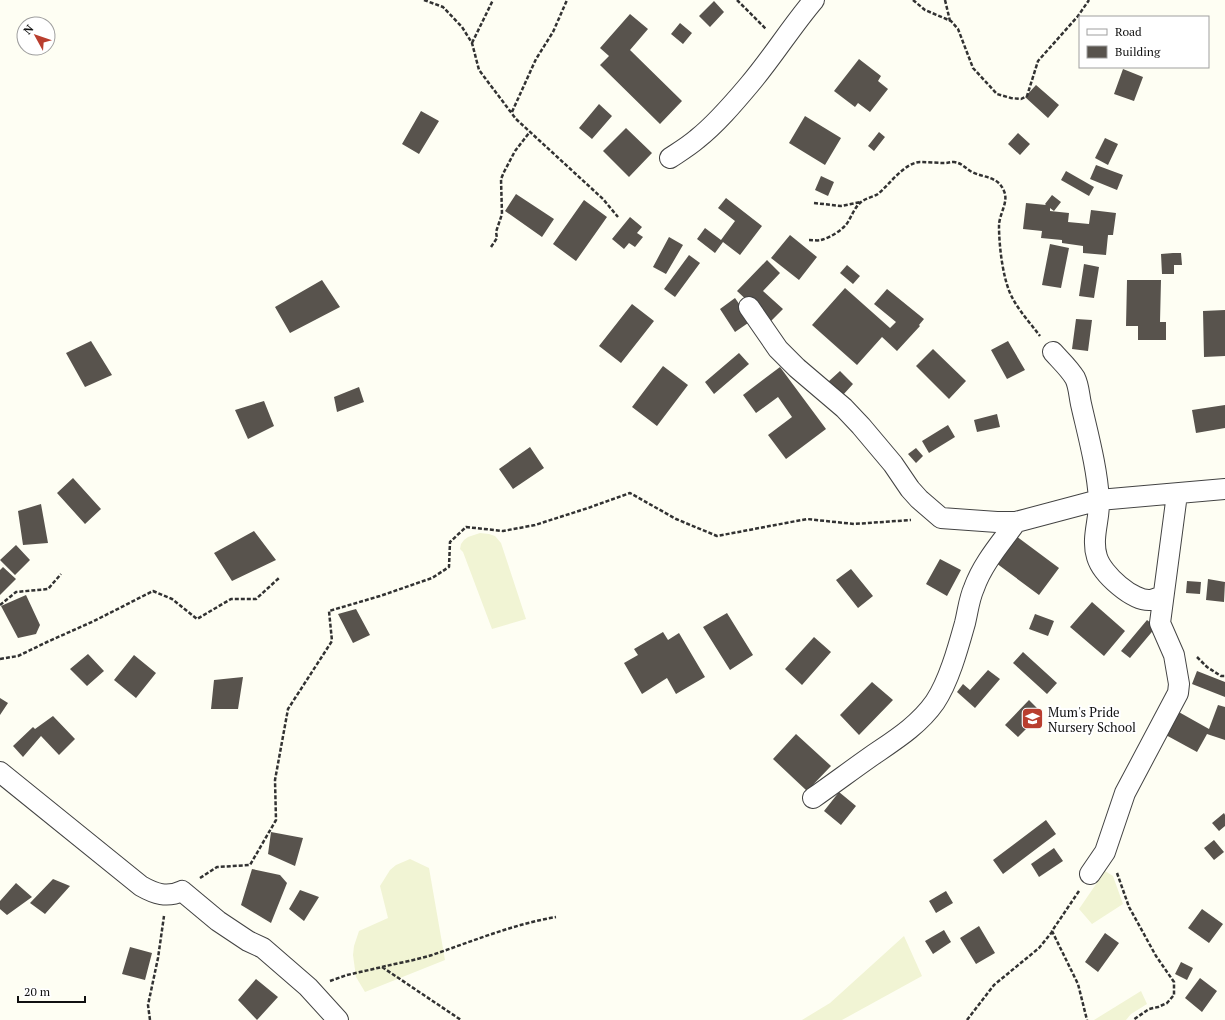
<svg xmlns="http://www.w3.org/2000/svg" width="1225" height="1020" viewBox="0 0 1225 1020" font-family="'PT Serif',serif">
<rect width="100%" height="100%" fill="#fefef3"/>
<path fill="#f1f4d4" d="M480,533L489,534L495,536L501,543L526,619L492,629L463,552L460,549L461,544L464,540L468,537Z
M410,859L429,868L445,960L365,992L356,977L353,955L354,946L359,931L388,918L380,886L390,870L396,865Z
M1105,871L1113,876L1123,904L1092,924L1079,909Z
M904,936L922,976L842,1020H802L830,1003Z
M1141,991L1147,1004L1131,1014L1126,1020H1094Z"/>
<path fill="#58534d" d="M714,1L724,12L710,27L699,16Z
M630,14L648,29L630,50L682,101L660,124L600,65L609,56L600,48Z
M680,23L692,33L683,44L671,34Z
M859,59L881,76L878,81L888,89L870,112L858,103L855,107L834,91Z
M1123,69L1143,77L1134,101L1114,94Z
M1036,85L1059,105L1048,118L1025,97Z
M599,104L612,116L592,139L579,128Z
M421,111L439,121L419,154L402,144Z
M805,116L841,138L825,165L789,143Z
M626,128L652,153L629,177L603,151Z
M879,132L885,137L874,151L868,146Z
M1018,133L1030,144L1020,155L1008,144Z
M1105,138L1118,144L1108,165L1095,158Z
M1096,165L1123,175L1117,190L1090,179Z
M1066,171L1094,187L1089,196L1061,180Z
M821,176L834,182L828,196L815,190Z
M516,194L554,219L542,237L505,211Z
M1052,195L1061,202L1054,211L1050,208V211L1069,213L1068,222L1089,224L1091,210L1116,213L1113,235H1108L1106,255L1083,253V246L1062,243V240L1041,238L1042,231L1023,229L1026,203L1046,205L1045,204Z
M726,198L762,226L740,255L723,242L715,253L697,239L705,228L721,240L735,221L718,208Z
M584,200L607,217L576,261L553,244Z
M630,217L642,227L637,233L643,237L635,247L629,243L624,249L612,239Z
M790,235L817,257L799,280L771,258Z
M669,237L683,245L666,274L653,267Z
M1050,244L1069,248L1061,288L1042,285Z
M1173,253H1181L1182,265H1174V274H1162L1161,254Z
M689,255L700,263L675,297L664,289Z
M767,260L780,273L763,291L783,309L770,322L737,291Z
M1084,264L1099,267L1094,298L1079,296Z
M847,265L860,276L853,284L840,273Z
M322,280L340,307L290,333L275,307Z
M1127,280H1161L1160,322H1166V340H1138V326H1126Z
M845,288L890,328L896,322L874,304L887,289L924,319L919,325L920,326L897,351L882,337L857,365L812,325Z
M735,298L751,321L735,332L720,309Z
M632,304L654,321L621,363L599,346Z
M1225,310V356L1204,357L1203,311Z
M1076,319L1092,320L1088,351L1072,349Z
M91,341L112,375L85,387L66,353Z
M1008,341L1025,370L1007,379L991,350Z
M933,349L966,381L949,399L916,366Z
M739,353L749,364L714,394L705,382Z
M663,366L688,385L657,426L632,407Z
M780,367L826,429L786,459L768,435L792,417L778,397L756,413L743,395Z
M840,371L853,384L842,396L828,382Z
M359,387L364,402L337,412L334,397Z
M264,401L274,426L248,439L235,410Z
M1225,405V428L1196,433L1192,410Z
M997,414L1000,427L977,432L974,420Z
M948,425L955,437L929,453L922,441Z
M530,447L544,468L513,489L499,469Z
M916,448L923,456L916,463L908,454Z
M73,478L101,509L85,524L57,493Z
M41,504L48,543L23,545L18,511Z
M254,531L276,560L232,581L214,553Z
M1016,536L1059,568L1039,595L996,563Z
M16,545L30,560L15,575L0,560Z
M940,559L961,570L947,596L926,584Z
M3,567L16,579L0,595V570Z
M851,569L873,596L858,608L836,580Z
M1208,579L1225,582L1224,602L1206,600Z
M1187,581L1201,582L1200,594L1186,593Z
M26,595L40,625L36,634L18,638L1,606Z
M1092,602L1125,631L1104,656L1070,627Z
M356,609L370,635L353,643L338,614Z
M727,613L753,655L730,670L703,627Z
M1035,614L1054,621L1048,636L1029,629Z
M1147,620L1156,627L1130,658L1121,651Z
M663,632L668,640L679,633L705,677L676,694L667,678L642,694L624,663L638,655L634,649Z
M814,637L831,652L802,685L785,669Z
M1023,652L1057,683L1047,694L1013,663Z
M88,654L104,671L87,686L70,669Z
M134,655L156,673L136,698L114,680Z
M988,670L1000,679L975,708L957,692L963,684L970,690Z
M1197,671L1225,682V697L1192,684Z
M243,677L238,709H211L214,680Z
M872,682L893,700L859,735L840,715Z
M0,698L8,703L0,715Z
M1029,700L1042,713L1018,737L1005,725Z
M1218,705L1225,707V740L1207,734L1197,752L1164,734L1177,711L1209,729Z
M53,716L75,739L59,755L41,736L23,757L13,746L33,727L35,729Z
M796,734L831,766L807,791L773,759Z
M839,792L856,806L841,825L824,811Z
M1224,813L1225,815V826L1219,831L1212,823Z
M1046,820L1056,834L1003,874L993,860Z
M271,832L303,838L295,866L268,854Z
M1214,840L1224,852L1214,860L1204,848Z
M1054,848L1063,861L1039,877L1031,864Z
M252,869L280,875L287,883L271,923L241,905Z
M53,879L70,886L45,914L30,903Z
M16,883L32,897L7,915L0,909V901Z
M300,890L319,897L304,921L289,909Z
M946,891L953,903L936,913L929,901Z
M1202,909L1223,924L1209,943L1188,928Z
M979,926L995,953L976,964L960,938Z
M944,930L951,942L933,954L925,941Z
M1105,933L1119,943L1098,972L1085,962Z
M130,947L152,953L145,980L122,974Z
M1181,962L1193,968L1187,980L1175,974Z
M1200,978L1217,991L1202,1012L1185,998Z
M256,979L278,997L257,1020L238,1000Z"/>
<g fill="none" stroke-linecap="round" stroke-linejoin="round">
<defs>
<path id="minor" d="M670,158C679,152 689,146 697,139C716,124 733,104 749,85C772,58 791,27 814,0
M749,307L778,349L797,368L844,408L861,426L893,464L910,489L919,499L941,518L997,522H1016L1099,500L1225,489
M1053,352C1060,360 1069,368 1075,378C1079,386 1079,395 1081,404C1088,435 1097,467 1099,500C1100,519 1091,538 1097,557C1102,574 1133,602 1151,600C1155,599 1159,597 1163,596
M0,772L141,886C155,894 167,898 182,891L218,921L248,941L263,948L308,987L338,1020
M813,798C833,784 853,769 873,755C895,740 919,725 935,702C949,681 958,648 965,623C968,611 969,599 974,588C983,563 1001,543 1016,522
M1090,874L1105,852L1125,793L1178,693L1179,684L1174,655L1160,623L1177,494"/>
</defs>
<use href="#minor" stroke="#434343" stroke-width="22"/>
<path stroke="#323232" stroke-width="2.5" stroke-dasharray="4 2" stroke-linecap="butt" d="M424,0L443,7L462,27L472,43L479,70L516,119L603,199L618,217
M737,0L766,29
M913,0L925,10L951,21L958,29L973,68L997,94L1011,98L1021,99L1027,96L1038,61L1078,16L1089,0
M945,0L950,21
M472,43L493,0
M512,112L536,59L553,32L567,0
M814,203L841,206L861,202
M809,240C813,240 818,241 821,240C830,238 844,229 848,222C852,215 855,207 861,202C866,198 873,197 878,194C890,184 904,163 920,162C928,162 937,163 945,163C948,163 950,162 954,162C962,163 965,168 972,172C984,178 998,176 1004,191C1009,202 999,214 999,226C999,246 1003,282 1013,299C1020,312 1031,324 1040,336
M491,247L497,238L496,232L502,214L501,179L504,172L515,151L529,133
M0,605L16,592L48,589L61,574
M1197,657L1207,667L1221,676H1225
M0,659L18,656L47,642L94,621L153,591L172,599L197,619L231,599H256L279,578
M1117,873L1129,907L1156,956L1174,982V995L1167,1003L1158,1007L1149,1009L1133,1020
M200,878L217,867L250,865L276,820L275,780L288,709L332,641L329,611L380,596L432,578L449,567L450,542L466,527L503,531L535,525L588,508L630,493L676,519L717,536L807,519L854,524L911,520
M1079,891L1052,931L1078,984L1087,1020
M382,967C398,963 416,960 432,955C473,941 514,924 556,917
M330,981L347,975L382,967L461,1020
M150,1020L148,1005L158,958L164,916
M967,1020L994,985L1039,948L1052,932"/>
<use href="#minor" stroke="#fff" stroke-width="20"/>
</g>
<defs>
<symbol id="school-square" viewBox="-11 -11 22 22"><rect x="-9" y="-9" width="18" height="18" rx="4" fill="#b93e2e" stroke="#fff"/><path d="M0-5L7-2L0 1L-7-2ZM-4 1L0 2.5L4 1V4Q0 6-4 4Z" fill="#fff"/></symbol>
</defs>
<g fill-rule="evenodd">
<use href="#school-square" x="1020" y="706" width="25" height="25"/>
</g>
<g text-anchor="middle" stroke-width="4" stroke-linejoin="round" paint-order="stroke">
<g font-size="13" fill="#101010" stroke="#fff" text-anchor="start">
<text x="1048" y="717">Mum's Pride<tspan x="1048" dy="15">Nursery School</tspan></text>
</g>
</g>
<rect x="1079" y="16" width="130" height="52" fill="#ffffff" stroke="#9f9f9f"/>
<rect x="1087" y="29" width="20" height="6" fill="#ffffff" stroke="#9f9f9f"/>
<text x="1115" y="36" font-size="12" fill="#101010">Road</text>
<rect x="1087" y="46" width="20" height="12" fill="#58534d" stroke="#9f9f9f"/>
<text x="1115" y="56" font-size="12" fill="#101010">Building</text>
<g transform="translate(36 36) rotate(310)"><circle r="19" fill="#ffffff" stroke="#9f9f9f"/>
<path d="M0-3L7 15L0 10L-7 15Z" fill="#b93e2e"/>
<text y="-6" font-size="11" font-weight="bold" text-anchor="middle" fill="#101010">N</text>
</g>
<path d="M18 996v6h67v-6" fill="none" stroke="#101010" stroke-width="2"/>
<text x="24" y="996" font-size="12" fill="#101010" stroke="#ffffff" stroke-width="3" paint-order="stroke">20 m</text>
</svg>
